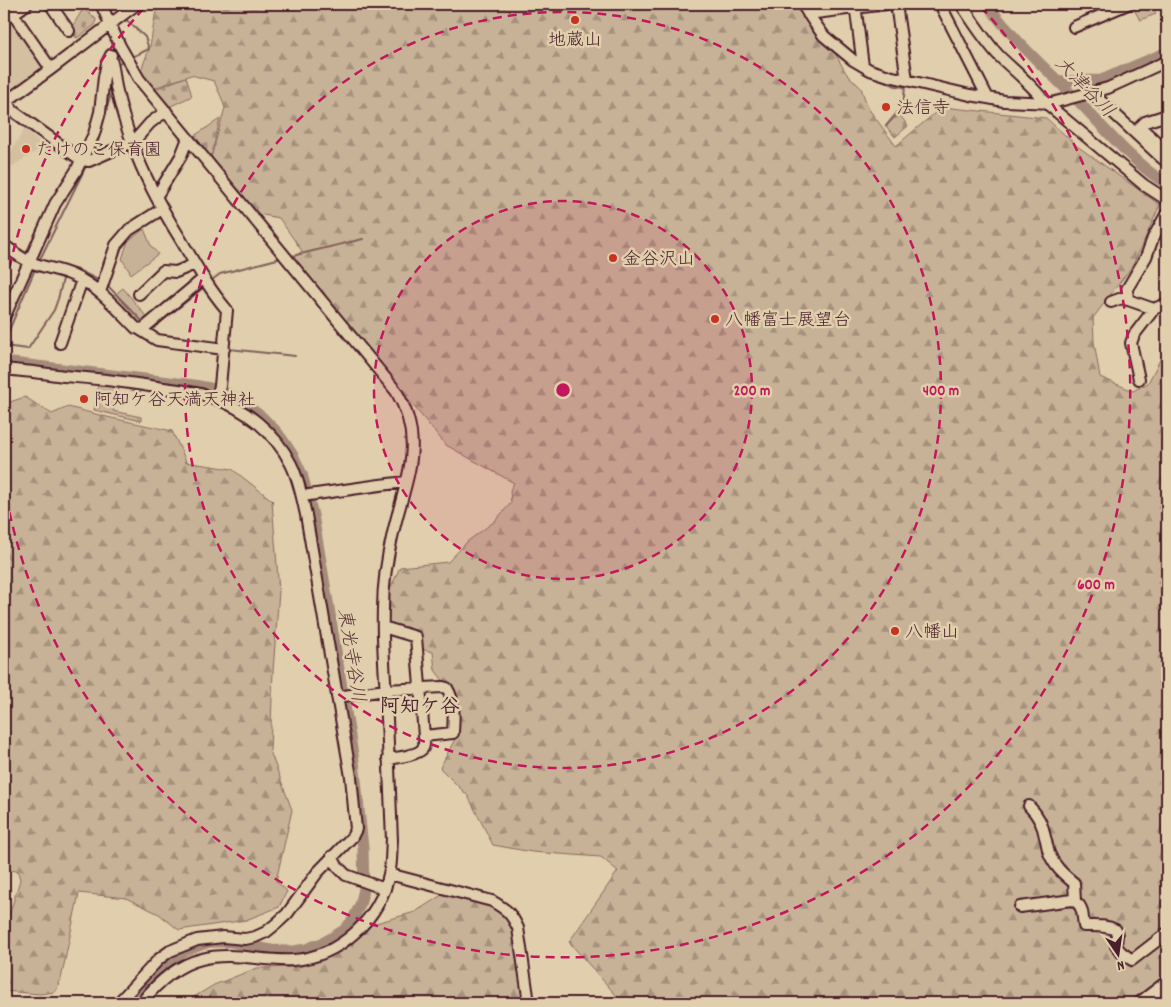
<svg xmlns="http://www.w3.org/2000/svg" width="1171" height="1007" viewBox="0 0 1171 1007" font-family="Dekko,'Klee One',sans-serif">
<defs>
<pattern id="forest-firs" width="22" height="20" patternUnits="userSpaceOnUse" patternTransform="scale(1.25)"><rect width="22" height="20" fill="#c8b297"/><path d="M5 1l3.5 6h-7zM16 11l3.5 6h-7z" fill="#a4907b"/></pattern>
<pattern id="cemetery-stones" width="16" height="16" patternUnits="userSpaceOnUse" patternTransform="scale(1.25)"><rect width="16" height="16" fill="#c8b297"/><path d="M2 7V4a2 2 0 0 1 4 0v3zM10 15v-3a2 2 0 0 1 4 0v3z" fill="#a4907b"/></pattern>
<pattern id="park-tufts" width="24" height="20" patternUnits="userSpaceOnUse" patternTransform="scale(1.25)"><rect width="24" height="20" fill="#c8b297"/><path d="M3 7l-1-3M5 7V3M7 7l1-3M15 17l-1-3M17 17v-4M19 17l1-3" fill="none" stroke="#a4907b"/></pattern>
</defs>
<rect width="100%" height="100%" fill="#e0ceac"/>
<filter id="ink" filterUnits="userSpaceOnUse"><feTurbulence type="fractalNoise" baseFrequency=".02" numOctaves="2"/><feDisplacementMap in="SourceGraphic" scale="10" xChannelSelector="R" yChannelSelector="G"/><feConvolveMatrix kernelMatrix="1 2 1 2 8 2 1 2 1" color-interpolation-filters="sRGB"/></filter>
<g filter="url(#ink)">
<path fill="#d4bfa1" d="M4,6L45,65L4,94Z
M26,127L43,147L4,171V155L11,151Z"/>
<path fill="#c8b297" stroke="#896861" d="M144,229L151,246L158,254L131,274L122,259L128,241Z
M123,288L149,320L144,325L138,324L111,298Z"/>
<path fill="url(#forest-firs)" stroke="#896861" d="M157,4H797L832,48L846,73L861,88L868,108L896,146L942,107L1046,118L1077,146L1160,205L1133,265L1093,318L1094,342L1100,377L1133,391L1148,383L1164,352L1167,349V1003H623L569,942L618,871L601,857L532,852L493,845L468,796L440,768L457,735L449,687L441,678L435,670L433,652L421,649L418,636L388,624V594L400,567L448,562L468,541L495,521L511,503L510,490L514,483L446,445L291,259L302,251L279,218L258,214L210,161L225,108L222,99L214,81L191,75L154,88L147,82L141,70L150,47Z
M25,397L52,414L68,407L107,417L172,431L186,461L184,462L232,469L273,501L272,502L279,591L273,671L270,751L292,810L276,881L287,891L279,907L246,920L179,930L159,914L126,898L79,893L61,979L55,992L40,994L4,991V924L9,916L20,880L18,871L4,870V412L10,402Z
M445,893L497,907L513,929L525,1003H184L214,985L257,968L299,967L345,950L373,924L415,912Z"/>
<path fill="url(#cemetery-stones)" stroke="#896861" d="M79,4H89L84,9L96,19L95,25L77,38L69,32L83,9Z
M186,77L192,96L169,107L155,89Z
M899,114L908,126L895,137L886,126Z
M220,119L210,161L191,138Z"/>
<path fill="url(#park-tufts)" stroke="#896861" d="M1136,4H1152L1156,14L1140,20L1132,6Z
M98,384L120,385L113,411L141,417V421L94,410Z"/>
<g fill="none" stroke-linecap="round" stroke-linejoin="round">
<path stroke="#815f5a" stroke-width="2" d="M119,4V8
M124,18L145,37L149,49L132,57
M118,67L119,63L122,61
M873,76L896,86L905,87L903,106L886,126
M92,155L97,145L112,90
M292,256L363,239
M40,259L86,166
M74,270L76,269L98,280
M212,280L220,274L281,258
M107,285L143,322
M156,334L151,330L203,288
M4,342L35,269
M4,346L28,349L54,310L58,299L64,275
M229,349L295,356"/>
<path stroke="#a58a79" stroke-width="11" d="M987,4C1014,41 1049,71 1081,104C1108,132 1133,163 1167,184
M1058,81L1101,80L1167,52
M4,362L194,385L215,389L228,394L246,405L262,417L277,432L285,443L294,457L302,474L313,515L329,608L354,761L363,848L364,889L360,905L352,921L344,930L333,937L322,943L306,949L293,951L271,950L231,942H209L184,951L161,965L127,1003"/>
<defs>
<path id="minor" d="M6,4L13,14
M27,4L13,14L51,69
M50,4L69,31
M101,4L120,46L139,79L396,391C427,443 405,480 393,533C387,558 383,583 383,608C382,637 384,666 386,695C388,743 390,791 392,840C391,851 392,863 389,874C380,918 340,957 293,960C263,962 232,951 202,959C176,965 157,983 141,1003
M802,4L813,21L824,36L853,60L870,70L889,76L970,95L988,98L1004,101L1052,103L1108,88L1167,61
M855,4L863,66
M896,4L907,80
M940,4L988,98
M961,4C973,22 985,41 1000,57C1016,72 1033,86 1046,103L1144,185L1167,200
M808,14L886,4
M1074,27L1128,4
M110,57C114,66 114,77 116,87C120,106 126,126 133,145C144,177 163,211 181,240C195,264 209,289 227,310L220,386L216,399
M1091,92L1162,158L1167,162
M6,101L13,111L81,160L89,161L132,142L136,139L150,123L166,111
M4,103L51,69L137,4
M1167,115L1145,122L1140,127L1159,144L1167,150
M156,197L181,156L188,138
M4,245C12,251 21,258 30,262C44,268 60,269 74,276C99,287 117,309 136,328L141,329L144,328L204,278
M100,292L116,245L129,230L162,209
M139,294L163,271L176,272L195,264
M1111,302L1122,298L1128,300
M1154,309L1128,300L1127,289L1146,257L1153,238L1167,213
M4,318L55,204L76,171L94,134L100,112L104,77L107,63L111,55
M139,329L157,340L224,349
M60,343L82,280
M4,369C24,371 44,373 64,376C91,378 117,381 144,385C165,389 191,390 211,397C245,408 275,432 291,464C299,480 302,497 306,515L351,777L356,829L352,837L317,873L287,914L276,924L266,932L255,937L245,939L223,937L197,940L170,951L159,959L118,1003
M1139,379L1131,343L1134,335L1154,309L1167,303
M302,496L380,485L406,482
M383,627L416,637L424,736C424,739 425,745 423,748C419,755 396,758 388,759
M337,697L385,690L443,687L447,688C455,701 454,718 453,733L424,736
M1029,806C1038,815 1043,824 1045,837C1047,842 1047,848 1049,853C1054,866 1063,874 1074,883L1075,901
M332,856L337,866L346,875L385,889
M389,874L492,901C507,910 511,913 518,928L529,1003
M1020,907L1072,900C1084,905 1082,914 1084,926C1095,926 1106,925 1116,930L1117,935L1116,946L1121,952L1132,960L1167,933"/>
<path id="highway" d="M1142,1003L1167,984"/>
</defs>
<use href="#minor" stroke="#4a1f2b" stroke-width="14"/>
<use href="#highway" stroke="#4a1f2b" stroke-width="18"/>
<use href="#minor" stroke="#e0ceac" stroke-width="10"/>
<use href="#highway" stroke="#e0ceac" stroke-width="14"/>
</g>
</g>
<circle cx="563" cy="390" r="189" fill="#c2185b" fill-opacity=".12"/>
<g fill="none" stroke="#c2185b" stroke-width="2.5" stroke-dasharray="9 6">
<circle cx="563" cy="390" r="189"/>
<circle cx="563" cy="390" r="378"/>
<path d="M4 296A567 567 0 0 1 145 7M981 7A567 567 0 1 1 4 484"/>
</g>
<g fill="#c8321e" stroke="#e0ceac" stroke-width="2">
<circle cx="575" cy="20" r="5"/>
<circle cx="886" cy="107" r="5"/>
<circle cx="26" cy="149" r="5"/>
<circle cx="613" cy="258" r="5"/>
<circle cx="715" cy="319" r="5"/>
<circle cx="84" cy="399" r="5"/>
<circle cx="895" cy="631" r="5"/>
</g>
<g text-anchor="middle" stroke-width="5" stroke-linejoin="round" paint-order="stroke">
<g font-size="18" fill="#4a1f2b" stroke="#e0ceac" text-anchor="start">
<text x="575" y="45" text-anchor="middle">地蔵山</text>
<text x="896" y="113">法信寺</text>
<text x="36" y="155">たけのこ保育園</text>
<text x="623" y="264">金谷沢山</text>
<text x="725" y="325">八幡富士展望台</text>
<text x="94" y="405">阿知ケ谷天満天神社</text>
<text x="905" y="637">八幡山</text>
</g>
<g font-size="19" font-style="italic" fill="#5c343b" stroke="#e0ceac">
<text transform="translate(1086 86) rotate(46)" y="7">大津谷川</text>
<text transform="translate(353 655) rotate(81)" y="7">東光寺谷川</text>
</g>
<g font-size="20" font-weight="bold" fill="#4a1f2b" stroke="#e0ceac">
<text x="420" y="712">阿知ケ谷</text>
</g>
</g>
<circle cx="563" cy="390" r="8" fill="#c2185b" stroke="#e0ceac" stroke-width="2.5"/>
<g font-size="15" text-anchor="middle" font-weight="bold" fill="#c2185b" stroke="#e0ceac" stroke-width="5" stroke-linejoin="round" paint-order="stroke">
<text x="752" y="395">200 m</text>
<text x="941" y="395">400 m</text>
<text x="1096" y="589">600 m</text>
</g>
<rect width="1171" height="1007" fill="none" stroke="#e0ceac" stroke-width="20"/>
<rect x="10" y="10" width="1151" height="987" fill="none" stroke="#4a1f2b" stroke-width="2" filter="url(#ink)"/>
<g transform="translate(1118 954) rotate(167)" stroke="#e0ceac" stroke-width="4" paint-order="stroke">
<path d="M0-4L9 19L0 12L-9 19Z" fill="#4a1f2b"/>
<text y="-8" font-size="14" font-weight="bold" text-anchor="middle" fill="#4a1f2b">N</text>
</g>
</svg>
